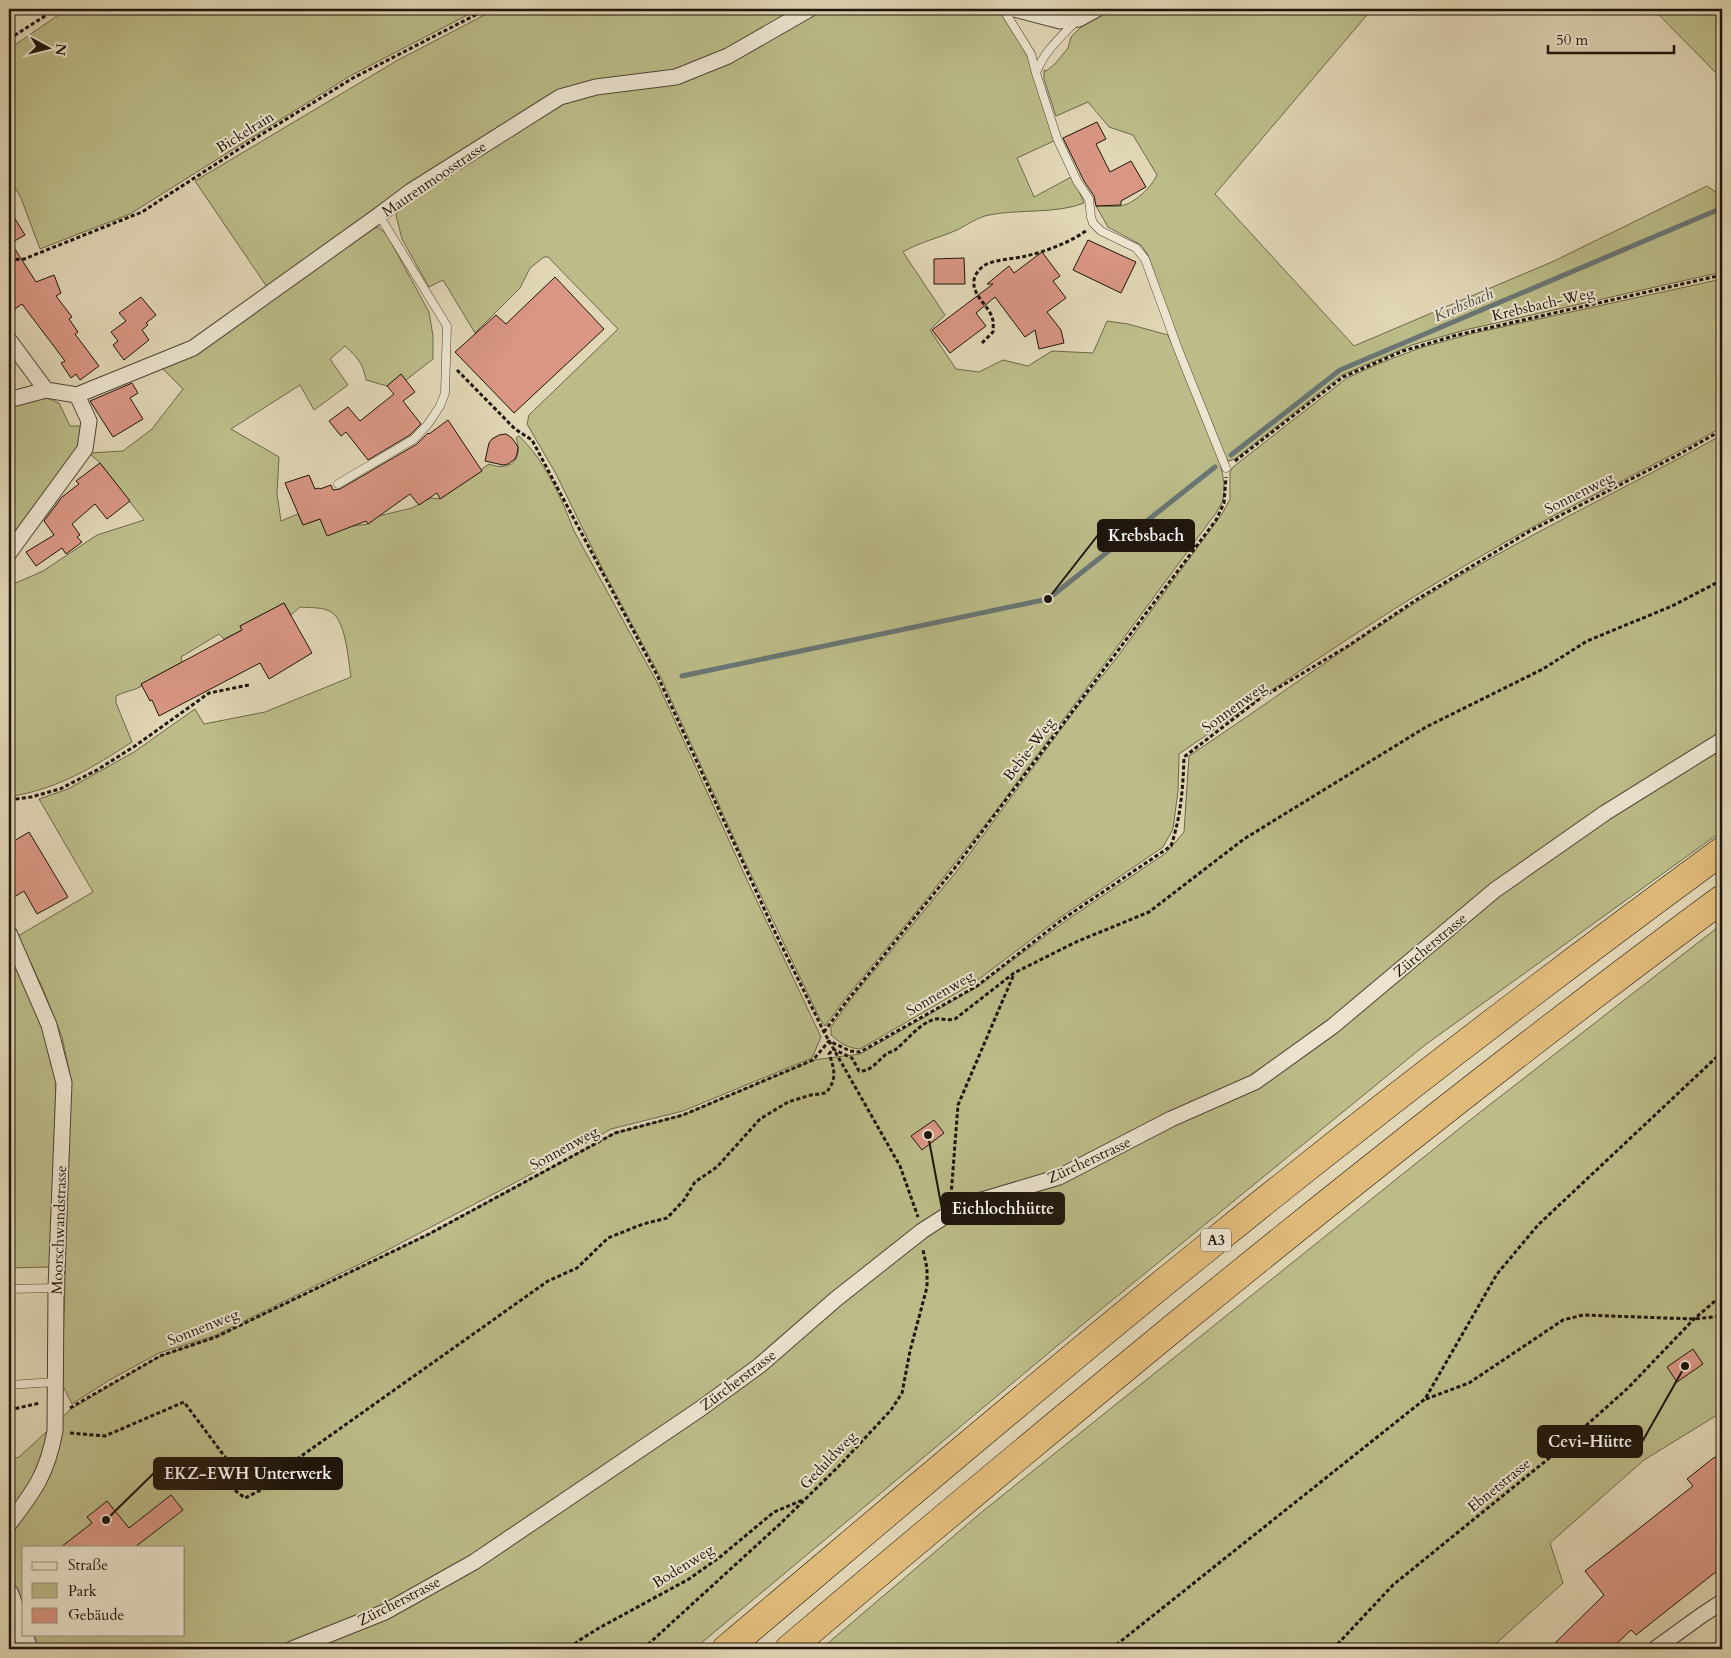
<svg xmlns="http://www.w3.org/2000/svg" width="1731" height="1658" viewBox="0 0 1731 1658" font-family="Cardo,serif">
<rect width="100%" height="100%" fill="#e1d6b5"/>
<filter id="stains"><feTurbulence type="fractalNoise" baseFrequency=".004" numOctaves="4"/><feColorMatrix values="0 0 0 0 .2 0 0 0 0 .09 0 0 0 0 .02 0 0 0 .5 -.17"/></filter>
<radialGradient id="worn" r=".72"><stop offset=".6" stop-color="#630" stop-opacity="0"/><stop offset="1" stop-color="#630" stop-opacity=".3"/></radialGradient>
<path fill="#bbbc88" stroke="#6c684a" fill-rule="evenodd" d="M67,9H479L350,76L130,214L40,249L21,198L9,176V49Z
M496,9H802L725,53L705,57L687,65L674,73L594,83L269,290L195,181L398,60Z
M818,9L998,10L1009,23L1026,51L1056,140L1017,158L1034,197L1073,176L1084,203C1057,214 1019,209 989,215C978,217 967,225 957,230C939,238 920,242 903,252L945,315L930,330L956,369L979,372L1003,360L1028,366L1052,351L1093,353L1107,321L1128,324L1168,335C1183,369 1232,465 1223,499C1222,504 1218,509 1216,513L995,812L921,906L844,1000L825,1026L820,1019L744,860L662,680L604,572L556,474L527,424L529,415L618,329L548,257H544L530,268L520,288L475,333L443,280L429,287L402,239L396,215L403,203L572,97L654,85L791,25Z
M1105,9H1372L1215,194L1354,346L1554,261L1707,186L1716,192L1722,190V272L1465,330L1412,345L1342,375L1235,459L1229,461L1223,457L1214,427L1183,356L1148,255L1141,245L1108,227L1096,206C1104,206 1113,207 1121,206C1135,203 1151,188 1157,175L1133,135L1109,127L1088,102L1056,116L1044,79V70L1046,71L1055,64L1068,48L1071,37L1082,26Z
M1653,9H1722V79Z
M378,227L387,235L429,312L433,336V359L406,380L401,375L387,386L366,380C363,363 357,357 345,346L330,359L348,385L314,410L300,385L231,429L279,457L277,494L281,521L298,514L303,525L320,519L353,526L368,524L378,516L412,508L430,498L440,499L489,464C510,472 524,460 516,438L519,436C544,459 562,499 574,531L658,684L747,880L821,1037L812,1058L683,1111L611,1129L522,1179L380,1254L214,1336L159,1353L108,1381L72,1404L62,1384L71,1079L62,1037L43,989L18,936L93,892L39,799L68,789L134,752L195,709L204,724L265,712L351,677C348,659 346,615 327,610C319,607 309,608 300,607L291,615L284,603L240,626L242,630L224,639L219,634L181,657L182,662L141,684L142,686C133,691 125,691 116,696V703L132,742C92,768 61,787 14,796L9,789V586L43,571L97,535L144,520L100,463L89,453L123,451L152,429L183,389L161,367L369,230Z
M1722,279V427C1659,464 1593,494 1529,529C1407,596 1293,675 1179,754L1178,791L1173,829L1163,847L1061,917L974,983L860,1049C847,1048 840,1043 831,1035V1027L855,994L957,871L1073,713L1118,656L1222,514L1230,499V472L1233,467L1347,378L1378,364L1420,348L1470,334Z
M47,398L59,403L70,426H83L81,442L46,492L9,539V401H32Z
M1722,435V831L1425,1045L1099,1311L694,1649H9V1460L19,1457L71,1409L160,1356L216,1337L429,1234L615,1133L683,1115L813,1060L860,1054L977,987L1064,922L1166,853L1184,832L1189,756C1265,705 1340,651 1417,602C1515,540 1621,491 1722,435ZM24,1547H184V1634H24Z
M1722,924V1412L1644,1460L1550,1543L1563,1583L1490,1649H821L983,1511L1465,1124Z
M9,951L44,1030L52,1057L56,1085L50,1267L9,1268Z"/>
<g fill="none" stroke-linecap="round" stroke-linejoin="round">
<path stroke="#697674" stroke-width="5" d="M1231,455L1340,370L1722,208
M682,676L1048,599L1215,467"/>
</g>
<path fill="#d99683" stroke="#1d150b" d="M1097,122L1106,139L1096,144L1110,172L1131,161L1146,187L1121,201V205L1096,206L1094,196L1084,181L1063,138Z
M9,209L25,235L11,243L36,282L54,275L61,293L56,296L72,317L69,319L78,332L75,334L99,366L80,380L76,374L71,378L61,363L65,361L22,304L9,313Z
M1088,240L1136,262L1121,293L1073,270Z
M1042,252L1060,276L1053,281L1066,298L1047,312L1061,330L1064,343L1039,349L1035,330L1025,337L995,297L976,313L986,326L950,353L932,330L993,284H987L1009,266L1014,273Z
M964,258L965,284H934V259Z
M555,277L604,329L514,413L455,352L496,315L506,324Z
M141,297L156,315L146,323L148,325L142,330L149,340L124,360L113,345L118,341L111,332L126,321L119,313Z
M401,374L415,392L403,401L421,424L410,435L368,460L346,432L341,436L329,421L348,407L360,421L394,394L387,386Z
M132,383L138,393L130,398L143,419L113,437L90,401Z
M448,420L482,471L440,499L437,493L419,505L410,494L368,524L366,521L327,536L320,519L303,525L285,483L309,475L315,489L319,488L320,489L331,485L333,490L340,489L417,444L428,433L429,434Z
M506,434L512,438L518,447L517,454L515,459L508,464L503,465L485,461L489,443L492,439L499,435Z
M100,463L130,501L107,519L95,504L72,524L80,535L77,537L82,542L66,554L62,548L36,566L26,552L54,535L44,521L62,497L79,484L76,481Z
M284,603L312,653L269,679L260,663L159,716L152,700L150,701L141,684L242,630L240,626Z
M29,832L68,897L37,914L24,891L14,897L9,888V844Z
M934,1120L944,1133L922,1150L911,1136Z
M1693,1349L1703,1364L1677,1382L1667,1367Z
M1722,1453V1567L1636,1635L1631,1630L1611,1649H1549L1604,1595L1585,1571L1693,1486L1687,1479L1712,1459Z
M171,1495L183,1510L135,1547H61L92,1523L87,1517L107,1501L129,1528Z"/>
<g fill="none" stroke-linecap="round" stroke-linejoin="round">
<defs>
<path id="service" d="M1003,9L1031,54L1036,73C1044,51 1061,37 1077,20
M1036,73L1057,138L1077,181L1089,199L1091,217L1093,223L1101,231L1136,248L1145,259L1178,349L1226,468
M338,484L414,439L428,424L440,406L445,393L447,326L379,215
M9,1289L56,1288
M9,1385L55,1382"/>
<path id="minor" d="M1014,9L1060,21L1079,19L1097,9
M9,340L46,390L77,395
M77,395L193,348L379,215L411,191L560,97L596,87L676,77L728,56L810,9
M9,397L16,398L46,390
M9,553L85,449L89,421L77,395
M9,933L49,1025L64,1083L56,1288L55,1431C47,1474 35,1490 9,1524
M292,1649L385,1612L474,1562L700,1409L759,1366L836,1299L922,1231L950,1213L975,1202L1059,1177L1171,1119L1255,1082L1333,1026L1495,890L1605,813L1722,740
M1655,1649L1702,1615L1722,1602"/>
<path id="tertiary" d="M9,1594L28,1649"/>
<path id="motorway" d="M726,1649C883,1517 1039,1383 1199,1254C1370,1115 1545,981 1722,851
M789,1649C917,1540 1047,1432 1177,1325C1356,1179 1536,1036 1722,899"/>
</defs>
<use href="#service" stroke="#4e4536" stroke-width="9"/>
<use href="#minor" stroke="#4e4536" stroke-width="17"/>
<use href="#tertiary" stroke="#4e4536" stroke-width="21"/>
<use href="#motorway" stroke="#1d150b" stroke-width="29"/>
<path stroke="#1d150b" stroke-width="3" stroke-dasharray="4 2.5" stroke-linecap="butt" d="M9,39L56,9
M9,260L24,259L34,255L142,212L259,136L353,78L487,9
M982,343L993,332C993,327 994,322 992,317C987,304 972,295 974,280C975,274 980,268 985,265C997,259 1014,259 1026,256C1047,251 1068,243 1086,231
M457,370L515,429L532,440L658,677L773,928L824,1032L900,1166L918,1217
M1235,461L1343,377L1403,351L1457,335L1722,275
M9,800L31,797L60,789L97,770L135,746L209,693L249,685
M824,1032L846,1002L954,869L1216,520L1224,503L1226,477
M951,1196L958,1105L1014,974
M1426,1399L1469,1383L1563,1320L1583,1315L1694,1319L1722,1316
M70,1408L160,1356L216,1337L429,1234L615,1133L683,1115L813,1060L829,1041L850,1051L860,1052L977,986L1063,919L1171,846C1181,816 1183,788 1184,757L1258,700L1348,646L1416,600L1530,531L1678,455L1722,430
M9,1410L40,1403
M70,1433L105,1436L184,1402L228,1461V1485L245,1498L269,1486L290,1464L548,1281L577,1268L608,1238L643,1224L667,1218L684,1200L695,1182L717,1167L760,1119L788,1102L811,1095L826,1093C837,1079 835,1070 829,1054L833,1049L852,1058L859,1071C870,1072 877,1062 885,1055C888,1052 892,1052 895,1050C907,1041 920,1022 936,1019C941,1018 947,1021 955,1019L1014,973L1076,942L1149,912L1244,839L1426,727L1543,669L1587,641L1672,606L1722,580
M570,1649L578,1641L599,1628L689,1579L720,1557L774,1512L803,1500
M643,1649L781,1523L838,1467L891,1410L902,1393L910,1351L927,1287V1268L923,1250
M1111,1649L1425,1399L1497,1274L1538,1225L1722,1052
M1333,1649L1393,1585L1553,1455L1628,1388L1694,1319L1722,1295"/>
<use href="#service" stroke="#ece4cf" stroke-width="8"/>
<use href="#minor" stroke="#ece4cf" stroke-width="15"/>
<use href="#tertiary" stroke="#ece4cf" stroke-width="19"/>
<use href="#motorway" stroke="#e0bb7a" stroke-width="28"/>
</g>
<g text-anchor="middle" stroke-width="4" stroke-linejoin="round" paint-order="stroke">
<rect fill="#ece4cf" stroke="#5b5346" stroke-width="1" x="1201" y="1228.5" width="30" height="23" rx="4"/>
<g font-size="14" font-weight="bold" fill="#1d150b">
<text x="1216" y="1245">A3</text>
</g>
<g font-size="15" fill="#1d150b" stroke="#ece4cf">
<text transform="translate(245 132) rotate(-32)" y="5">Bickelrain</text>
<text transform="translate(434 179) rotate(-34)" y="5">Maurenmoosstrasse</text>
<text transform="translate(1543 304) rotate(-13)" y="5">Krebsbach-Weg</text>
<text transform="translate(1579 493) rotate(-27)" y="5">Sonnenweg</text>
<text transform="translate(1234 707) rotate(-36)" y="5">Sonnenweg</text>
<text transform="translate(1029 749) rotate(-53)" y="5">Bebie-Weg</text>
<text transform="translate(1430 945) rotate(-40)" y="5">Zürcherstrasse</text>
<text transform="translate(940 993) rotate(-30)" y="5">Sonnenweg</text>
<text transform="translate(564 1148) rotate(-29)" y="5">Sonnenweg</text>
<text transform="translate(1089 1160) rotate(-25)" y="5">Zürcherstrasse</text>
<text transform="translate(59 1230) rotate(-88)" y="5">Moorschwandstrasse</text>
<text transform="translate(203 1327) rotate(-22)" y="5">Sonnenweg</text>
<text transform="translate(738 1380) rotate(-37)" y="5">Zürcherstrasse</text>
<text transform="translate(828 1460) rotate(-46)" y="5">Geduldweg</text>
<text transform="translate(1499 1485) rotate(-39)" y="5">Ebnetstrasse</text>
<text transform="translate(683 1566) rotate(-32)" y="5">Bodenweg</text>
<text transform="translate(399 1601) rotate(-27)" y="5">Zürcherstrasse</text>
</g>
<g font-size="16" font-style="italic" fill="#494d48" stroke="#ece4cf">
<text transform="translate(1463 304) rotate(-23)" y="6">Krebsbach</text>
</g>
</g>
<path fill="none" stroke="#1d150b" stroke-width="2" d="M1048 599L1098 535M928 1135L942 1209M1685 1366L1642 1442M106 1520L154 1473"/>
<g fill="#1d150b" stroke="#ece4cf" stroke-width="2">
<circle cx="1048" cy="599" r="5"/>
<circle cx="928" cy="1135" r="5"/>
<circle cx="1685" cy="1366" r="5"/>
<circle cx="106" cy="1520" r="5"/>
</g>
<g fill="#1d150b" stroke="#1d150b" stroke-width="2">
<rect x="1098" y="520" width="96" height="31" rx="5"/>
<rect x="942" y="1193" width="122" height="31" rx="5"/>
<rect x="1538" y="1426" width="104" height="31" rx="5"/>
<rect x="154" y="1458" width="188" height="31" rx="5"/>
</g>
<g font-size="16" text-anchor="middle" font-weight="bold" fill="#fff">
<text x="1146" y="541">Krebsbach</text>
<text x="1003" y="1214">Eichlochhütte</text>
<text x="1590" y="1447">Cevi-Hütte</text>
<text x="248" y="1479">EKZ-EWH Unterwerk</text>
</g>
<rect width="1731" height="1658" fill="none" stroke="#e1d6b5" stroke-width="30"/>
<rect x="10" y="10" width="1711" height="1638" fill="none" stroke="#1d150b" stroke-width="2.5"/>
<rect x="15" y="15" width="1701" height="1628" fill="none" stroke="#1d150b"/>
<rect x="22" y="1546" width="162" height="90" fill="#ece4cf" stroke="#999181"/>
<rect x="32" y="1562" width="25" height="8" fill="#ece4cf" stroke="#999181"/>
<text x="68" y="1570" font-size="15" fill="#1d150b">Straße</text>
<rect x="32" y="1583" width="25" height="15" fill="#bbbc88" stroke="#999181"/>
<text x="68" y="1596" font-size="15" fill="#1d150b">Park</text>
<rect x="32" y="1608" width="25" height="15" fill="#d99683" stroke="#999181"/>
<text x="68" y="1620" font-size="15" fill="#1d150b">Gebäude</text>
<g transform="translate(48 48) rotate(97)" stroke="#ece4cf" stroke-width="4" paint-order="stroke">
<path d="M0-4L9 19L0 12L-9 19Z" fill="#1d150b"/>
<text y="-8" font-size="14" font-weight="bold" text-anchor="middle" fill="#1d150b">N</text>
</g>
<path d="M1548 45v8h126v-8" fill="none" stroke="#1d150b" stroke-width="2.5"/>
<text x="1556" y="45" font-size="15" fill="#1d150b" stroke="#ece4cf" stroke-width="4" paint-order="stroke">50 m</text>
<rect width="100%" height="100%" filter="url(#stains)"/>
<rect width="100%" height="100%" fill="url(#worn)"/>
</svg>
